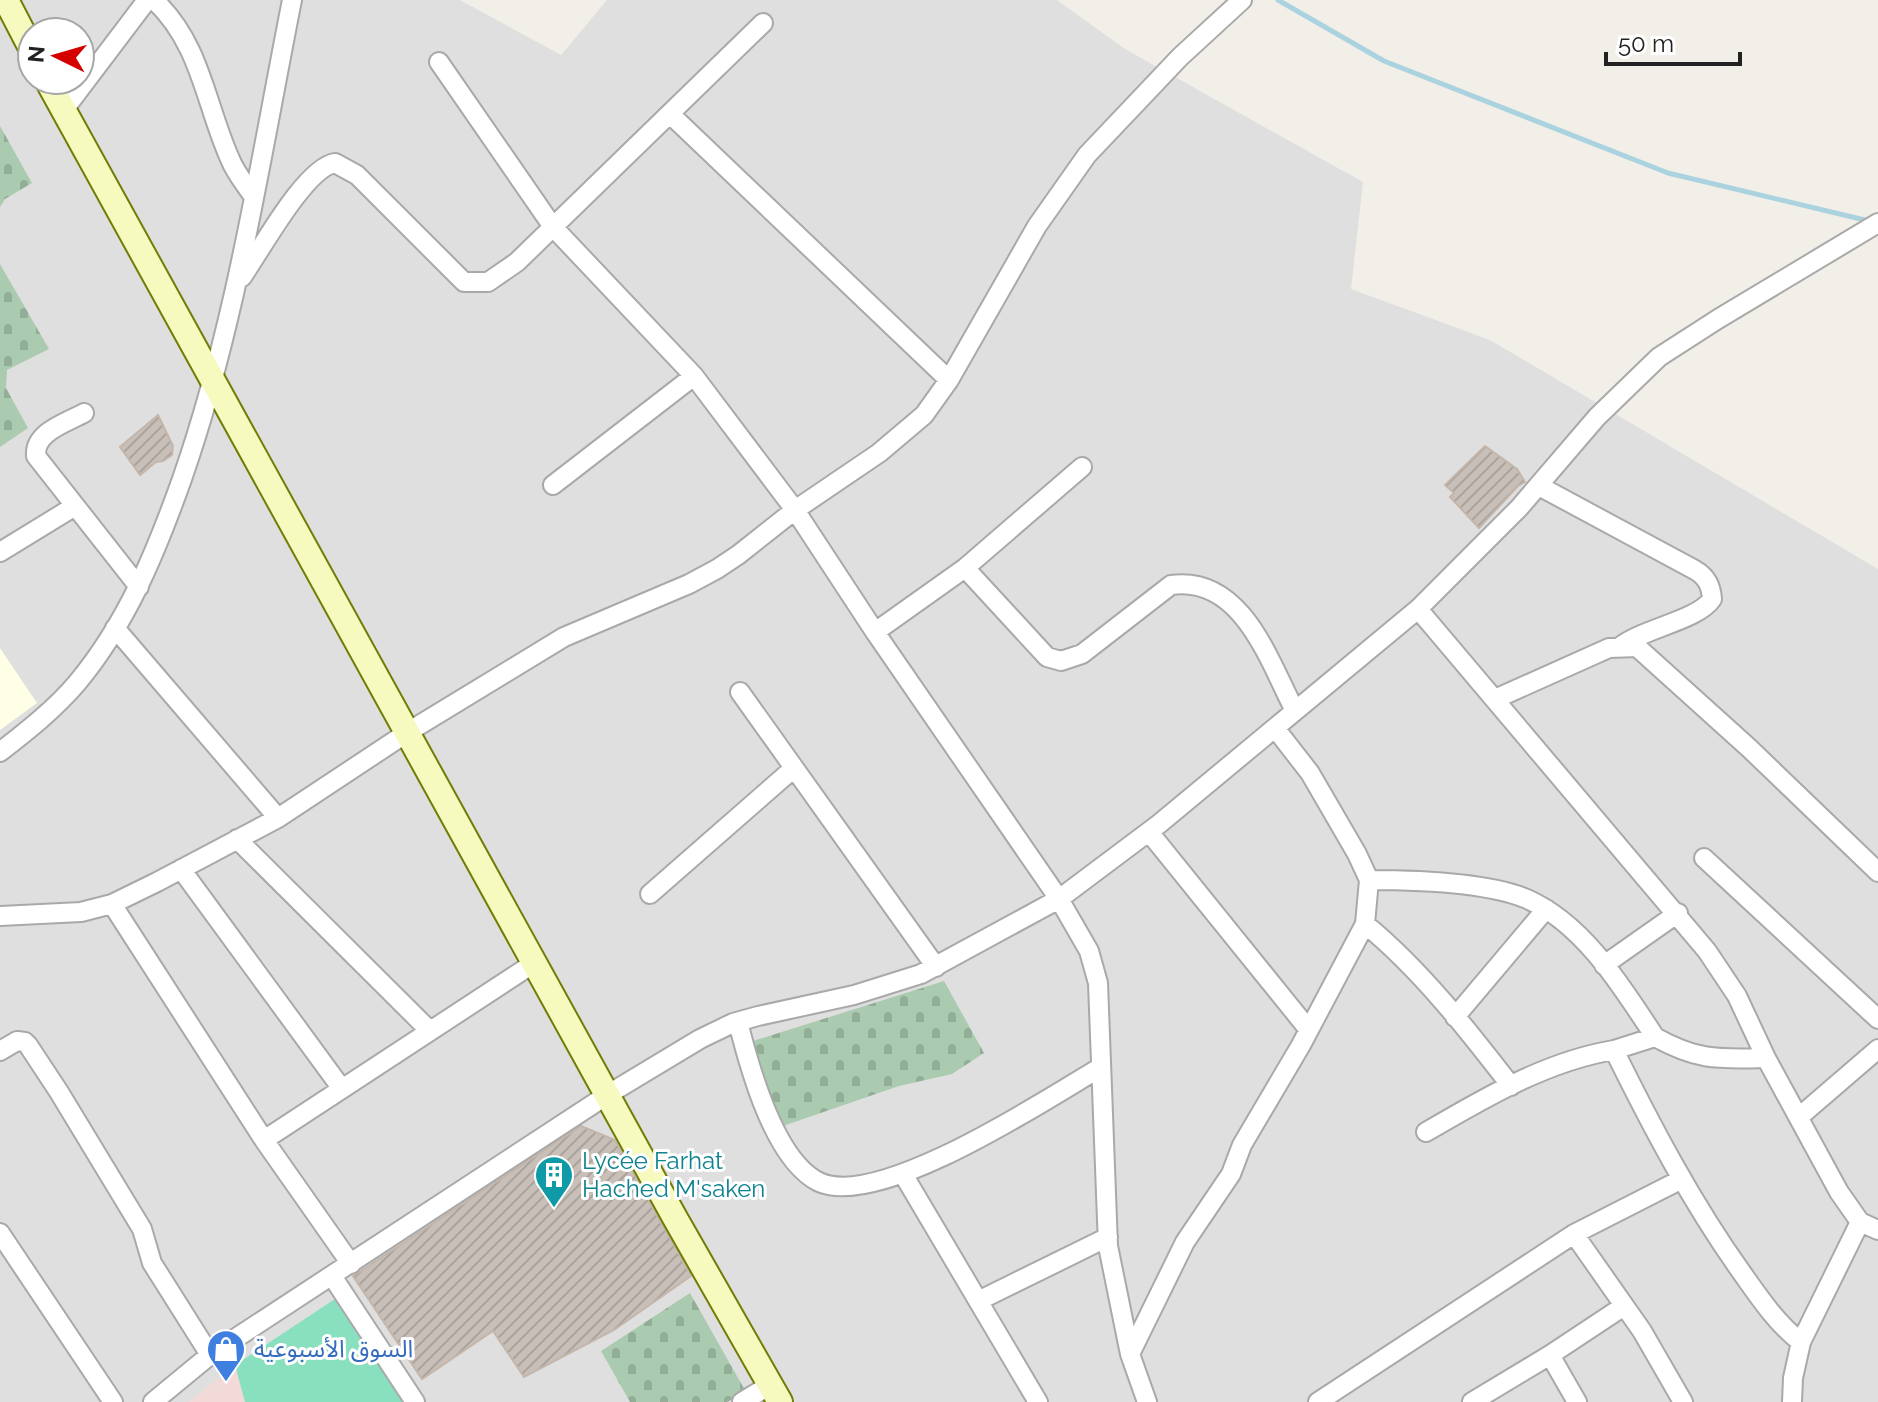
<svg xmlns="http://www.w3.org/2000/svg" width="1878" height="1402" viewBox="0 0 1878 1402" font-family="Raleway,'Noto Sans Arabic',sans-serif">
<defs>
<pattern id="cemetery-stones" width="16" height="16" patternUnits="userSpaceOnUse" patternTransform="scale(2)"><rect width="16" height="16" fill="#aacbaf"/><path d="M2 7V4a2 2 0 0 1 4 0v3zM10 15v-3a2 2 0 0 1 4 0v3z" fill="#92ae96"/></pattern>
<pattern id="building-hatch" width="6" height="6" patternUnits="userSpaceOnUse" patternTransform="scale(2)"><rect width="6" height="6" fill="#c7bfb8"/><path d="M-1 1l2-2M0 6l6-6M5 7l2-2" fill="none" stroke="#aba49e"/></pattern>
</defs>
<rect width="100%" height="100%" fill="#f2efe9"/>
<path fill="#e0dfdf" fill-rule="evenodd" d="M0,0H460L561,55L607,0H1057L1125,49L1363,182L1351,289L1490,340L1878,569V1402H0ZM32,32H80V80H32Z"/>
<path fill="#f2dad9" d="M235,1365L245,1402H189Z"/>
<path fill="#ffffe5" d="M0,648L37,703L0,730Z"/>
<path fill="url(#cemetery-stones)" d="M0,126L32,183L5,199L0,207Z
M0,264L49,349L7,370L6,388L28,428L0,447Z
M944,981L984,1053L952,1074L899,1086L783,1126L760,1079L753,1041Z
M690,1293L746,1392L727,1402H630L601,1351Z"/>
<path fill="#88e0be" d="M338,1297L411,1402H245L235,1365Z"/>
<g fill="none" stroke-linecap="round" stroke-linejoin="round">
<path stroke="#aad3df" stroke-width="5" d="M1278,0L1384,61L1668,173L1869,221"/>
</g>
<path fill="url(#building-hatch)" stroke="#c4b6ab" stroke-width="2" d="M158,415L173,446L172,455L163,461L156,462L140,475L120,447Z
M1485,446L1517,469L1525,482L1518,486L1479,528L1450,497L1454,493L1445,485Z
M581,1126L615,1140L691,1276L614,1330L524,1377L493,1331L422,1379L353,1276Z"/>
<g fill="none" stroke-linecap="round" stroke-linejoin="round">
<defs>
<path id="street" d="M154,0C201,44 205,103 230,159C235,172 245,184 253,196
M439,62L553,227L694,376L795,510L875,632L1059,899L1089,951L1098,983L1108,1246L1130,1354L1147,1402
M63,111L147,0
M670,114L949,380
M242,277C261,250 305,168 335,163L357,175L464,282H488L517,262L763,23
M84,413C66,423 34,432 36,456L139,587
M553,485L694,376
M1539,486L1695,570C1707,577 1711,586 1712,599C1698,620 1645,628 1621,646
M0,552L75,506
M965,568L1047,657L1061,661L1082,654L1171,585C1242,575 1269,661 1295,711
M1418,609L1707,951L1737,996L1766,1058L1839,1192L1860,1222L1878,1230
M115,628L278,818
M875,632L965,568L1082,467
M740,692L936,967
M1495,699L1609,648L1637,647L1749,748L1878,872
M1275,728L1310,773L1357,854L1369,880L1365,924C1420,969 1467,1029 1511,1086
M0,752C27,731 55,709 77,683C127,623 156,552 182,479C236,324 260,161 292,0
M1149,832L1309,1030
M237,839L430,1031
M1704,858L1878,1019
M181,869L342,1089
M1369,880C1414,880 1487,882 1527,899C1584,924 1622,987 1655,1037
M650,894L794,768
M112,904L264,1140L351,1264
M0,916L81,912L112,904L157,882L278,818L408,732L564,637L689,584L717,569L738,555L795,510L879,453L924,415L949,380L1037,226L1087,155L1180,57L1242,0
M1604,965L1678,913
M1455,1017L1546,909
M738,1022C749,1066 774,1160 819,1182C879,1210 1047,1099 1101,1067
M0,1051L17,1041L25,1042L28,1045L59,1092L142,1229L152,1263L210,1355
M1766,1058C1718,1059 1698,1061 1655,1037L1614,1050C1652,1127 1692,1203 1742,1273C1759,1297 1777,1324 1801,1342
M1799,1117L1878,1049
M1426,1132C1484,1098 1547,1061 1614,1050
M264,1140L534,963
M903,1174L1038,1402
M0,1233L113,1402
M1574,1234L1642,1331L1683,1402
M332,1276L415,1402
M978,1301L1108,1237
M1130,1354L1185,1242L1231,1174L1242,1145L1301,1045L1365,924
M153,1402L210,1355L607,1095L700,1039L733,1023L758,1016L854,995L921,974L1059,899L1159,824L1418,609L1519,508L1597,417L1659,357L1718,319L1878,223
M742,1402L770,1385
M1318,1402L1574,1234L1682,1179
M1472,1402L1550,1355
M1577,1402L1550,1355L1624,1306
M1792,1402L1793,1378L1801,1342L1860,1222"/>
<path id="secondary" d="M6,0L32,50
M47,80L675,1218L780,1402"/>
</defs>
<use href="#street" stroke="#a9a9a9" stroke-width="22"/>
<use href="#secondary" stroke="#707d05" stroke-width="28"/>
<use href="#street" stroke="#fff" stroke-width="18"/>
<use href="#secondary" stroke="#f7fabf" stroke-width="24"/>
</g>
<defs>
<symbol id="building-pin" viewBox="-11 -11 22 30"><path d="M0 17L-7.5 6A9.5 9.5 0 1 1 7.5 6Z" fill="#0f9aa8" stroke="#fff"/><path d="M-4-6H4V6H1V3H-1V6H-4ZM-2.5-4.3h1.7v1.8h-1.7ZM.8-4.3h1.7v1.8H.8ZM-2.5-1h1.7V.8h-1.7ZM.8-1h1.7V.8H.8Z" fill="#fff"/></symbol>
<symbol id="shop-pin" viewBox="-11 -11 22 30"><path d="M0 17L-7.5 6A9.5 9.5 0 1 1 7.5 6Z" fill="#3f7fe0" stroke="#fff"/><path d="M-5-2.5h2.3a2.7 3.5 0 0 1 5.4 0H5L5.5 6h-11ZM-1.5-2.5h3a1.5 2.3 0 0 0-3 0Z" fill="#fff"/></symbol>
</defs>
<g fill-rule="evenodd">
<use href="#building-pin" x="532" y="1153" width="44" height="60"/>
<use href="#shop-pin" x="204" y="1327" width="44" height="60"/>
</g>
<g text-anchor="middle" stroke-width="6" stroke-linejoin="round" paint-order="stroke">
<g font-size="24" fill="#0d838f" stroke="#fff" text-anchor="start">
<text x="582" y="1169">Lycée Farhat<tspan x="582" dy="28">Hached M'saken</tspan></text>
</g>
<g font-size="24" fill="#366cbe" stroke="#fff" text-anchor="start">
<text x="254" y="1357">السوق اﻷسبوعية</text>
</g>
</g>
<g transform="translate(56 56) rotate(275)"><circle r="38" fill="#ffffff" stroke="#a7a7a7" stroke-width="2"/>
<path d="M0-6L14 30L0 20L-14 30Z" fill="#d40000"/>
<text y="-12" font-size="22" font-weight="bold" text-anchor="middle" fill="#222222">N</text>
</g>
<path d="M1606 52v12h134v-12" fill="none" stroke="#222222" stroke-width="4"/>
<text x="1618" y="52" font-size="24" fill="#222222" stroke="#ffffff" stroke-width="6" paint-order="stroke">50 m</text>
</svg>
